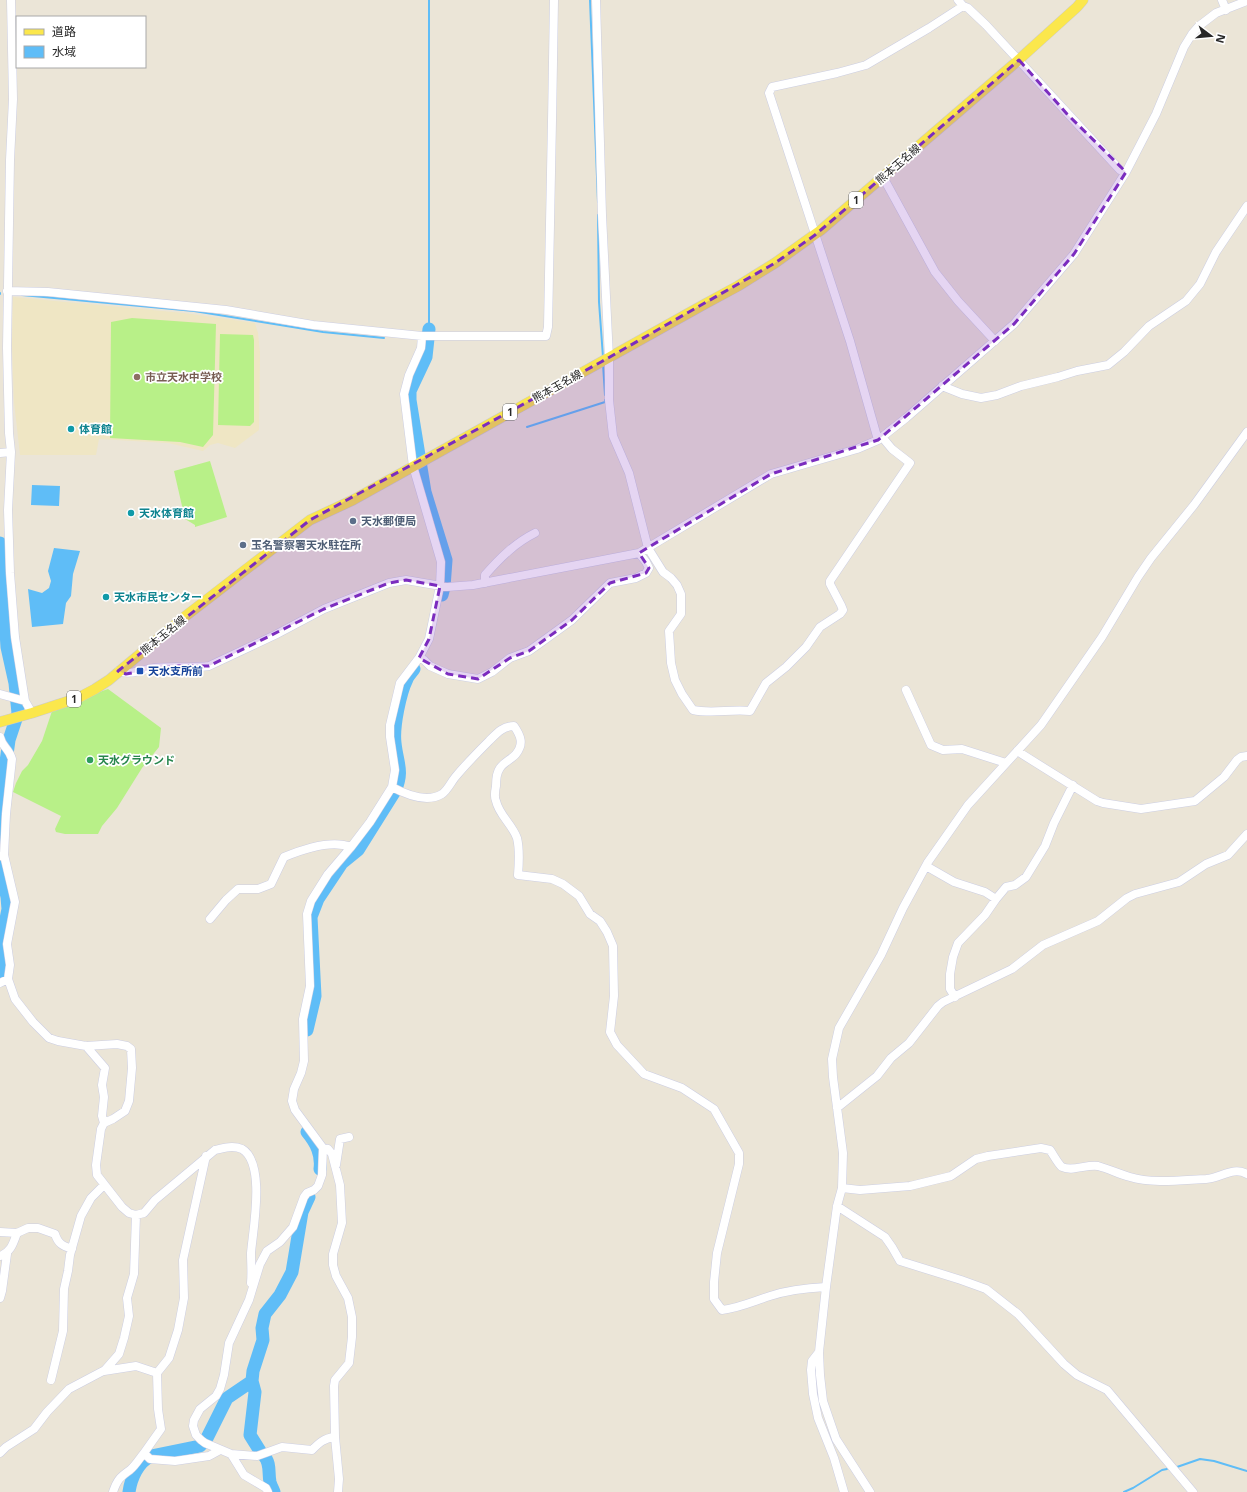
<svg xmlns="http://www.w3.org/2000/svg" width="1247" height="1492" viewBox="0 0 1247 1492" font-family="'Noto Sans','Noto Sans JP',sans-serif">
<rect width="100%" height="100%" fill="#ebe5d7"/>
<path fill="#efe6c4" d="M13,297L184,313L255,323L258,333L260,353L259,430L235,448L218,443L210,445L203,451L168,443L99,439L96,455H20L14,402L12,343Z"/>
<path fill="#b8f088" d="M132,318L216,324L213,435L203,447L180,442L110,438L111,322Z
M220,334L253,335L254,340V422L250,426L218,425Z
M210,461L227,517L195,527V525L185,519L174,471Z
M108,689L161,728L159,747L142,768L117,808L102,826L98,834H65L56,832L55,829L61,816L13,792L16,783L22,771L28,765L42,741L52,711L82,698Z"/>
<path fill="#5fbdf7" d="M32,485L60,486L59,506L31,505Z
M54,548L80,551L73,574L71,596L66,603L63,624L32,627L28,589L42,593L49,588L51,581L48,571Z"/>
<g fill="none" stroke-linecap="round" stroke-linejoin="round">
<path stroke="#5fbdf7" stroke-width="2" d="M590,0L598,202
M598,215L599,302L603,357
M0,293V294
M22,295L194,311L323,332L384,338
M429,329V0
M603,364L605,395
M527,427L605,402V400
M1177,1467L1200,1459L1214,1461L1247,1471
M1124,1492L1133,1488L1162,1470L1167,1469"/>
<path stroke="#5fbdf7" stroke-width="13" d="M429,329L426,357L410,391V400L425,492L446,560L444,587L442,595
M0,543L7,647L15,683L18,713L9,740L0,805
M0,807L1,847
M0,867L7,897L8,909L3,934L4,967L0,975
M307,1030L315,996L311,917L318,899L342,863L358,850L395,791C404,771 397,763 395,743C393,727 400,693 407,679C408,676 412,672 414,669
M307,1132C316,1143 322,1154 320,1169
M260,1451L250,1435L255,1392L252,1381L253,1371L263,1340L262,1328L265,1314L280,1295L292,1272L302,1212L309,1197
M264,1456C271,1463 268,1473 270,1482C271,1486 273,1489 274,1492
M129,1492C131,1478 138,1462 151,1456L200,1446L207,1438L227,1398L252,1381"/>
<defs>
<path id="minor" d="M11,0L13,99L10,160L7,348L9,433L11,452L8,510L10,573L15,637L25,701L32,713
M596,0L602,215L609,358V400L613,436L629,473L648,548L663,572L671,578L677,585L681,594V614L669,631L671,663L675,680L682,694L693,710C711,714 731,709 750,711L766,683L786,667L806,647L820,627L840,614L843,610L841,605L830,584V581L910,463L892,449L882,437
M1222,0L1226,10
M963,6L968,8L986,25L1120,170L1126,172
M883,177L935,272L958,301L995,341
M7,291L48,292L226,310L313,325L422,336H546L548,327C551,218 552,109 554,0
M942,386L962,394L981,398L997,395L1021,386L1058,377L1077,371L1108,365L1124,352L1149,326L1186,301L1200,284L1216,252L1247,206
M878,440L850,341L769,93L772,87L837,73L866,65L929,28L963,6L958,0
M0,453L11,452
M485,583V575C500,558 515,543 535,533
M419,658L424,660L430,666L448,674L478,679L492,672L510,658L529,651L543,641L572,620L610,583L636,578L646,573L649,568L646,562L639,553
M118,671C129,675 138,671 149,669C170,665 190,669 209,666L275,635L324,609L389,583L406,580L447,587L473,585L639,553L771,474L857,449L878,440L882,437L906,418L1014,324L1074,254L1126,172L1156,114L1184,47L1192,34L1199,26L1216,13L1247,1
M906,690L931,745L943,750L962,749L1006,763
M0,694L25,701
M0,737C2,747 9,748 12,759L6,814L4,855L1,856
M1017,751L1097,801L1103,803L1141,809L1195,801L1224,777L1237,760L1241,757L1247,756
M392,787C405,794 427,803 442,794C448,790 452,780 457,775C467,763 478,752 489,741C497,733 503,726 514,726C521,736 524,744 516,754C512,759 504,762 500,768C497,772 496,781 496,786C495,791 494,797 496,801C499,815 512,824 517,838C520,850 519,863 518,875L552,879L563,884L579,896L590,914L600,921L607,932L613,946L614,996L610,1032L617,1045L644,1074L682,1088L714,1109L739,1153V1164L717,1253L714,1282V1299L722,1310C739,1308 754,1301 770,1296C788,1290 807,1288 826,1287
M4,855L15,902L7,944L10,965L8,979L15,999L33,1022L49,1038L58,1041L86,1046L117,1044L127,1046L131,1049L132,1068L129,1101L125,1111L113,1119L104,1123L101,1129L96,1165L97,1175L122,1207L129,1213L136,1215L144,1213L155,1200L215,1150C223,1148 233,1145 242,1149C266,1163 253,1229 251,1253C251,1263 252,1273 251,1283
M926,866L954,882L985,892L996,899L1006,887L1015,885L1026,877L1045,846L1054,823L1073,785
M210,919L226,900L238,889H258L271,884L284,857C303,849 331,839 351,847
M0,983L8,979
M955,997L950,989V974L953,957L958,943L985,915L996,899
M86,1046L105,1068L102,1085L104,1097L102,1116L104,1123
M837,1108L877,1076L891,1058L909,1043L938,1006L943,1002L1012,969L1043,945L1098,921L1127,898L1135,894L1179,882L1206,864L1228,855L1247,834
M323,1148L328,1149L332,1154L340,1185L342,1223L333,1254V1265L336,1276L348,1298L352,1317V1337L349,1363L335,1380L334,1386L335,1437L339,1479L338,1492
M336,1165L340,1139L349,1137
M842,1188L860,1190L910,1186L951,1176L976,1159L988,1156L1041,1148L1050,1150C1053,1154 1058,1164 1062,1167C1072,1172 1087,1164 1098,1166C1109,1169 1119,1174 1130,1177C1152,1184 1183,1180 1206,1179C1221,1178 1233,1166 1247,1174
M837,1206L885,1237L892,1247L900,1261L961,1280L986,1289L1018,1314L1064,1364L1077,1375L1107,1390L1193,1492
M0,1232L17,1233L28,1228H38L55,1234C58,1244 63,1246 72,1249
M0,1256C11,1252 13,1244 17,1233
M0,1298L2,1291L7,1254
M819,1352L812,1361L811,1370L813,1394L818,1418L834,1458L844,1492
M104,1371L136,1366L157,1373
M51,1380L63,1331L64,1289L68,1271L70,1255L81,1216L91,1198L104,1185
M0,1453L6,1447L34,1429L47,1412L69,1389L105,1370L119,1354L124,1338L129,1316L127,1298L134,1274L136,1215
M144,1453L161,1429L158,1409L157,1373L169,1358L178,1330L184,1298L183,1260L206,1156
M231,1454L257,1456L282,1447L312,1450C319,1443 324,1438 335,1437
M113,1492C117,1480 120,1477 130,1470C135,1466 140,1458 144,1453L150,1459L175,1461L209,1456L220,1450
M268,1492L266,1488L244,1475L231,1454L205,1443L201,1440L196,1435L193,1426L194,1420L200,1409L216,1396L220,1389L224,1375L229,1343L249,1300L260,1264L267,1251L280,1242L293,1227L304,1197L307,1193L314,1190L318,1186L322,1175L323,1148L295,1110L292,1101L294,1089L301,1073L304,1061L303,1019L310,986L307,914L311,901L328,874L351,847L370,822L392,787L395,770L390,737V725L400,683L419,658L429,639L440,586L441,562L413,466L404,394L409,375L421,348L422,336
M870,1492L836,1439L823,1401L820,1375L819,1352L826,1287L837,1206L842,1188L843,1153L833,1077L832,1059L839,1028L881,955L903,908L928,862L968,805L1041,725L1102,637L1138,577L1151,558L1194,505L1247,432"/>
<path id="major" d="M0,722L32,713L78,698L95,689L109,680L183,618L310,520L353,500L601,362L703,305L738,286L775,263L821,230L1014,64L1077,7L1083,0"/>
</defs>
<use href="#minor" stroke="#cccee2" stroke-width="9"/>
<use href="#major" stroke="#cbcbcb" stroke-width="11"/>
<use href="#minor" stroke="#fff" stroke-width="8"/>
<use href="#major" stroke="#fbe74c" stroke-width="10"/>
</g>
<path fill="#7b2cbf" fill-opacity="0.2" stroke="#7b2cbf" stroke-width="3" stroke-dasharray="8 5" stroke-linejoin="round" d="M1019,60L1067,114L1126,172L1074,254L1014,324L878,440L771,474L639,553L649,568L646,573L610,583L572,620L529,651L510,658L478,679L448,674L419,658L429,639L440,586L406,580L389,583L324,609L209,666H176L126,674L118,671L310,520L601,362L775,263L815,235Z"/>
<circle fill="#8d6e63" stroke="#fff" stroke-width="1.5" cx="137" cy="377" r="4"/>
<g fill="#0f9aa8" stroke="#fff" stroke-width="1.5">
<circle cx="71" cy="429" r="4"/>
<circle cx="131" cy="513" r="4"/>
<circle cx="106" cy="597" r="4"/>
</g>
<g fill="#5c6f8a" stroke="#fff" stroke-width="1.5">
<circle cx="353" cy="521" r="4"/>
<circle cx="243" cy="545" r="4"/>
</g>
<rect fill="#1a4fb4" stroke="#fff" stroke-width="1.5" x="136" y="667" width="8" height="8" rx="2"/>
<circle fill="#2e9e5b" stroke="#fff" stroke-width="1.5" cx="90" cy="760" r="4"/>
<g text-anchor="middle" stroke-width="3.5" stroke-linejoin="round" paint-order="stroke">
<g fill="#fff" stroke="#686868" stroke-width="1">
<rect x="849" y="192" width="14" height="16" rx="3"/>
<rect x="503" y="404" width="14" height="16" rx="3"/>
<rect x="67" y="691" width="14" height="16" rx="3"/>
</g>
<g font-size="10" font-weight="bold" fill="#272727">
<text x="856" y="204">1</text>
<text x="510" y="416">1</text>
<text x="74" y="703">1</text>
</g>
<g font-size="11" fill="#272727" stroke="#fff">
<text transform="translate(898 164) rotate(-41)" y="4">熊本玉名線</text>
<text transform="translate(557 386) rotate(-29)" y="4">熊本玉名線</text>
<text transform="translate(163 635) rotate(-39)" y="4">熊本玉名線</text>
</g>
<g font-size="11" font-weight="bold" fill="#785e54" stroke="#fff" text-anchor="start">
<text x="145" y="381">市立天水中学校</text>
</g>
<g font-size="11" font-weight="bold" fill="#0d838f" stroke="#fff" text-anchor="start">
<text x="79" y="433">体育館</text>
<text x="139" y="517">天水体育館</text>
<text x="114" y="601">天水市民センター</text>
</g>
<g font-size="11" font-weight="bold" fill="#4e5e75" stroke="#fff" text-anchor="start">
<text x="361" y="525">天水郵便局</text>
<text x="251" y="549">玉名警察署天水駐在所</text>
</g>
<g font-size="11" font-weight="bold" fill="#164399" stroke="#fff" text-anchor="start">
<text x="148" y="675">天水支所前</text>
</g>
<g font-size="11" font-weight="bold" fill="#27864d" stroke="#fff" text-anchor="start">
<text x="98" y="764">天水グラウンド</text>
</g>
</g>
<rect x="16" y="16" width="130" height="52" fill="#ffffff" stroke="#a9a9a9"/>
<rect x="24" y="29" width="20" height="6" fill="#fbe74c" stroke="#a9a9a9"/>
<text x="52" y="36" font-size="12" fill="#272727">道路</text>
<rect x="24" y="46" width="20" height="12" fill="#5fbdf7" stroke="#a9a9a9"/>
<text x="52" y="56" font-size="12" fill="#272727">水域</text>
<g transform="translate(1211 36) rotate(106)" stroke="#ffffff" stroke-width="3" paint-order="stroke">
<path d="M0-3L7 15L0 10L-7 15Z" fill="#272727"/>
<text y="-6" font-size="11" font-weight="bold" text-anchor="middle" fill="#272727">N</text>
</g>
</svg>
